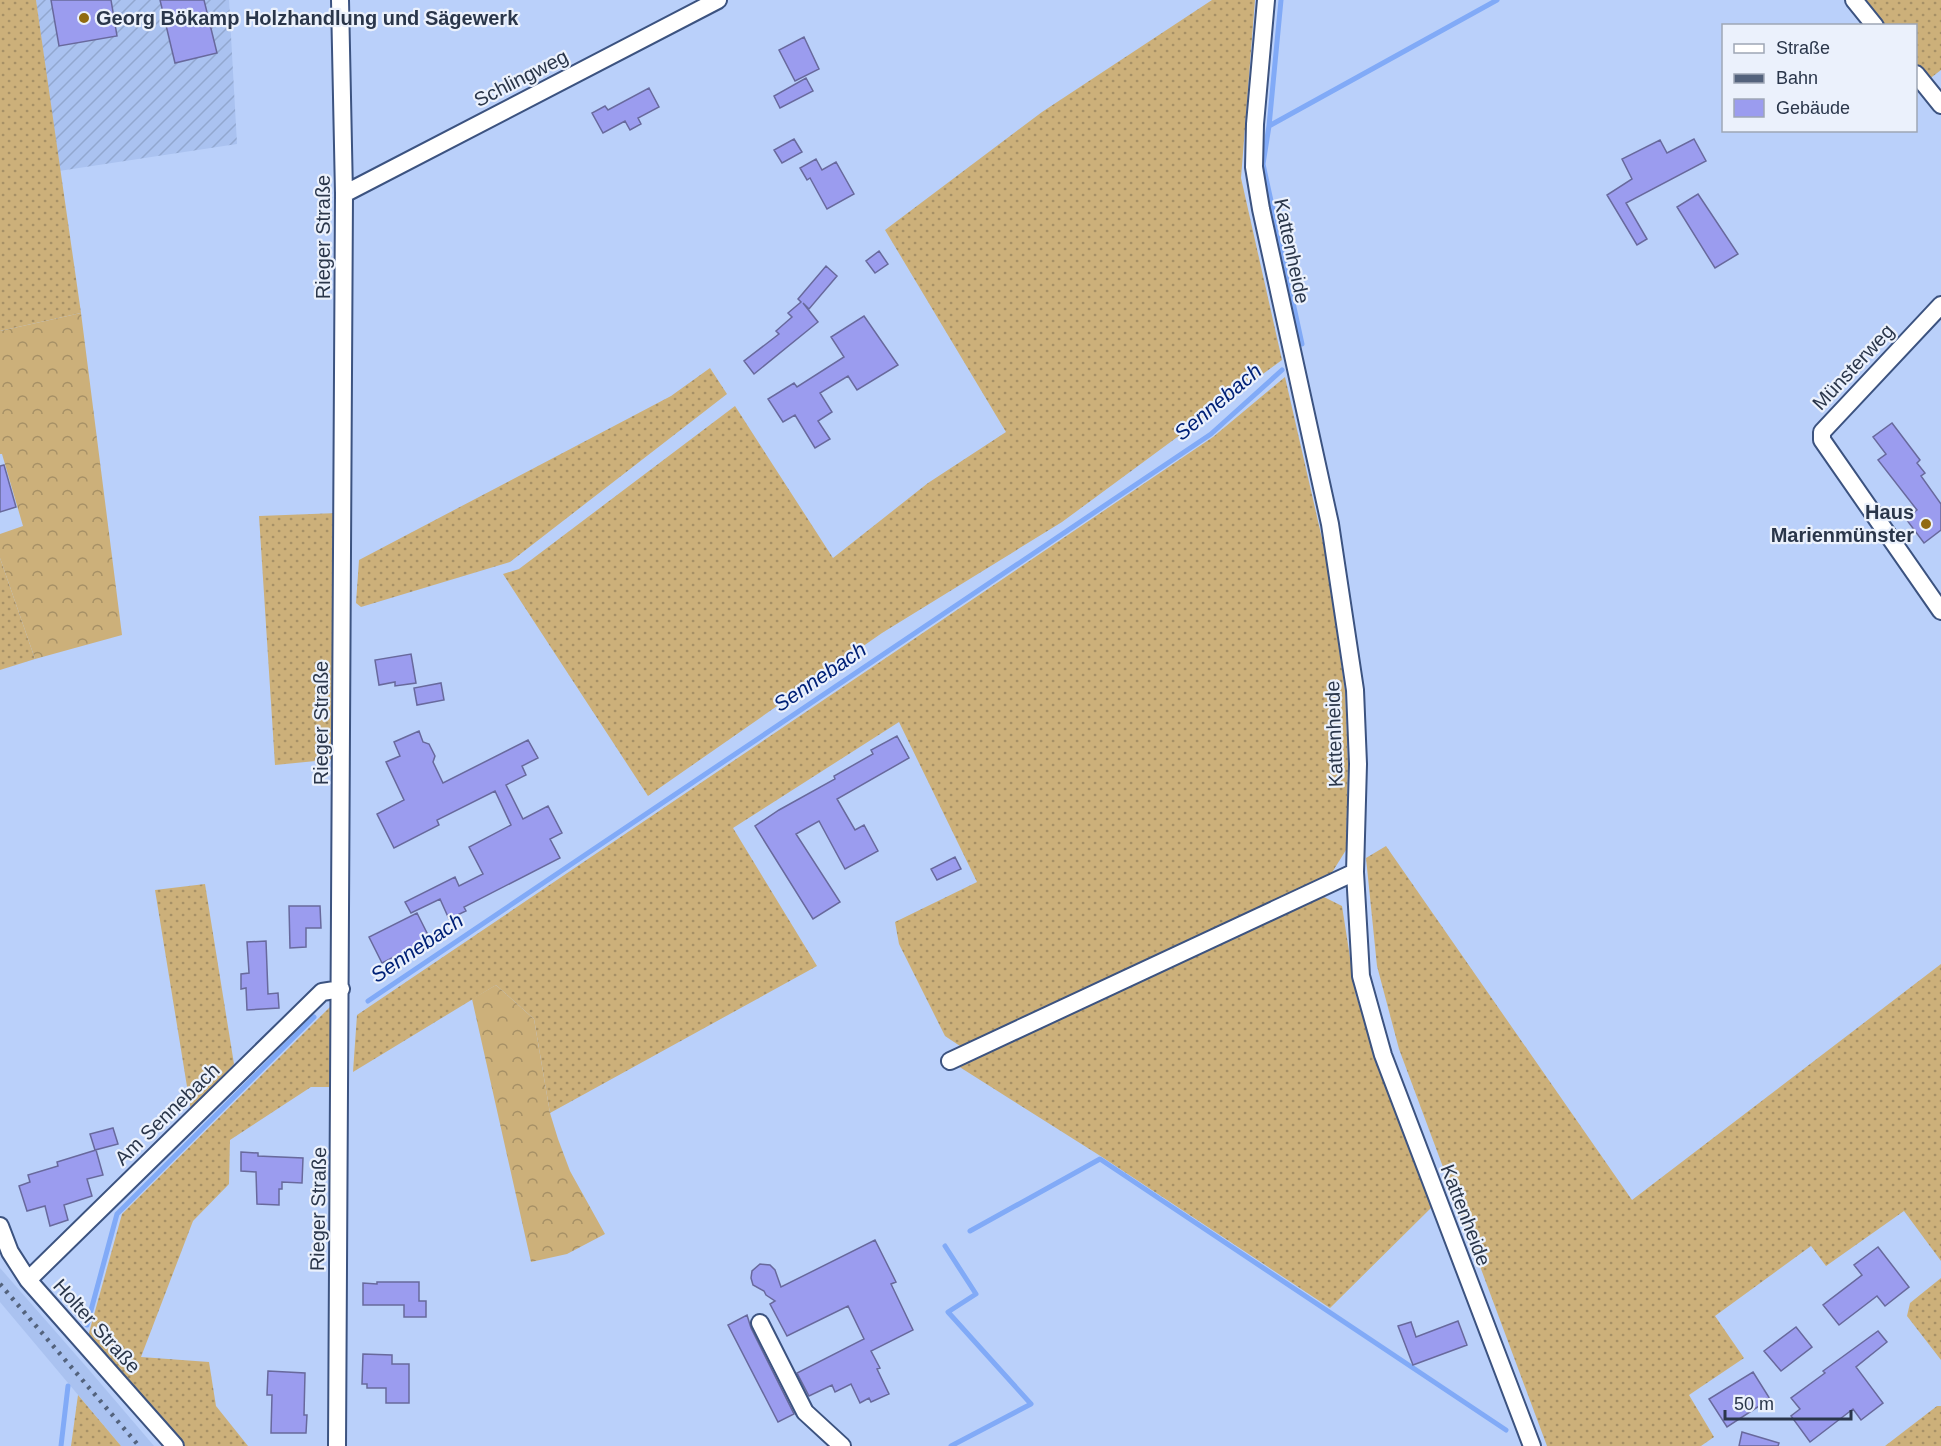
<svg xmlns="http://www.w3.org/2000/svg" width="1941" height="1446" viewBox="0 0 1941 1446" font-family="Helvetica,sans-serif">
<defs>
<pattern id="industrial-furrows" width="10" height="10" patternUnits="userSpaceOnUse" patternTransform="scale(1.5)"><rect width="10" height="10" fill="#aac2f0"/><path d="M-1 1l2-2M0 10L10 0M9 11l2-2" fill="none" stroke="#92a7cf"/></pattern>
<pattern id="grass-dots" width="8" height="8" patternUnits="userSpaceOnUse" patternTransform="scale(1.5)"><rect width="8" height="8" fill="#ccb07a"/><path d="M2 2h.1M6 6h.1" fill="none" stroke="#a69066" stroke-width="1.8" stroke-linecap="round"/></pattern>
<pattern id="forest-crowns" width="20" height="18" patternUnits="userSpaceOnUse" patternTransform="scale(1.5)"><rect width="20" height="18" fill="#ccb07a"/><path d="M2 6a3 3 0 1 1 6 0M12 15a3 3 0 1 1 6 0" fill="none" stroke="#a69066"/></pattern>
</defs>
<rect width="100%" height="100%" fill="#bad0fa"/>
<path fill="#aac2f0" d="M0,1268L90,1371L154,1446H121L0,1302Z"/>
<path fill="url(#industrial-furrows)" d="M36,0H229L237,144L59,171Z"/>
<path fill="url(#grass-dots)" d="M0,0H36L81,313L0,331Z
M1212,0H1255L1241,178L1282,360L1062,522L882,633L648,796L503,574L519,569L735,406L833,558L928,483L1006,432L885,230L1042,112Z
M1865,0H1941V70L1928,80L1916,64V26L1885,25Z
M710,368L727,394L510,562L361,607L356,603L359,560L671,396Z
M1285,377L1326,556L1345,691L1348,764L1346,850L1328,879L977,1045L960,1046L945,1036L899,944L895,922L977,882L899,722L733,828L817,966L550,1113L534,1019L496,985L353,1072L357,1015L1213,437Z
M338,513L336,759L275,765L259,516Z
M0,558L35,659L0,670Z
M1386,846L1632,1200L1941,964V1261L1904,1211L1826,1266L1811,1246L1715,1316L1744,1358L1689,1395L1714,1437L1701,1446H1547L1399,1049L1377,966L1366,858Z
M205,884L234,1064L191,1111L155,890Z
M1320,895L1342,906L1356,996L1433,1206L1330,1308L1102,1157L958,1066Z
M333,1004V1087H311L230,1140L229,1184L193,1221L141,1357L209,1362L216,1406L248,1446H182L87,1340L122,1214Z
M1941,1278V1360L1907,1316L1910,1303Z
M78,1395L121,1446H71Z
M1937,1406H1941V1446H1885Z"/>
<path fill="url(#forest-crowns)" d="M81,313L122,635L35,659L0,558V534L23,526L2,454H0V331Z
M496,985L534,1019L550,1113L558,1139L570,1171L605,1234L567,1254L531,1262L472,999Z"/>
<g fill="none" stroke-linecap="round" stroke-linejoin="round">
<path stroke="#81aaf7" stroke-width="5" d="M1269,126L1281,0
M1302,344L1263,164L1269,126L1497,0
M368,1001L1211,434L1282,370
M970,1231L1100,1159L1506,1430
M945,1246L976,1294L948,1312L1031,1404L951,1446
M87,1325L117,1214L314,1017
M61,1446L68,1386"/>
</g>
<path fill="#9b9cef" stroke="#68699c" stroke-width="1.5" d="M51,0H111L117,36L59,46Z
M160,0H204L217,53L175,63Z
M804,37L819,69L795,81L779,50Z
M806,78L813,91L780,108L774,96Z
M649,88L659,107L638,118L641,124L630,130L625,121L603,133L592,113L605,106L608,110Z
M794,139L802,152L782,163L774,150Z
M1694,139L1706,161L1626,203L1647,239L1637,245L1607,195L1632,179L1622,159L1660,140L1667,153Z
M816,159L822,170L836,162L854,194L827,209L810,178L807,180L800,168Z
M1698,194L1738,254L1715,268L1677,207Z
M879,251L888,264L875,273L866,261Z
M826,266L837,276L809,309L803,303L818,322L754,374L744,361L779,334L776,331L792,317L788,313L801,302L798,299Z
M864,316L898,365L857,390L848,376L820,393L832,412L818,421L830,439L815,448L795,415L783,422L768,399L794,383L797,387L844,357L831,337Z
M1892,423L1920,460L1917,463L1925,473L1921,476L1941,504V530L1924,543L1906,519L1917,510L1878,460L1886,454L1873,437Z
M4,465L16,507L0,512V466Z
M411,654L416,683L395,686V682L379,685L375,660Z
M441,683L444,700L417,705L414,688Z
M419,731L423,742L429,744L435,756L433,762L443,783L528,740L538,758L522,766L526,775L506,785L523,819L548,806L562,833L550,839L560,858L464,907L466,911L449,919L440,899L411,913L405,902L455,877L459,886L483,874L469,847L511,825L495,791L437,820L439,825L394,848L377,814L404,800L386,762L400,756L394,742Z
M897,736L909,758L837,799L855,830L864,825L878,851L845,869L819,821L796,834L840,902L813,919L755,826L779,810L835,779L834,776L873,754L871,750Z
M955,857L961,869L937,880L931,869Z
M289,906H320L321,928H306V947L290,948Z
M417,913L430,939L382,963L369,937Z
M266,941L268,994L278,993L279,1008L247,1010L246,988L241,989V974L249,973L247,942Z
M113,1128L118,1144L95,1150L90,1134Z
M96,1150L103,1175L87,1179L92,1196L64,1205L68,1220L50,1226L45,1206L27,1211L19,1186L30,1182L28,1175L58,1166L57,1162Z
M241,1152L258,1153V1156L303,1158L302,1183L282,1182V1189H279V1205L257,1204L256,1172L241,1171Z
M875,1240L896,1282L891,1284L913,1330L871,1351L880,1368L877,1369L889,1394L871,1402L869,1398L860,1403L851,1384L835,1392L832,1385L809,1396L797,1373L864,1339L848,1306L787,1336L770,1304L775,1301L766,1295L764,1291L753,1285L751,1278L752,1271L760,1264L770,1265L775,1270L781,1287Z
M1878,1247L1909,1287L1885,1306L1877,1296L1839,1325L1823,1305L1862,1275L1854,1265Z
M377,1282H419V1301H426V1317H404V1305H363V1283L377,1284Z
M747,1315L751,1328L794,1414L778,1422L728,1325Z
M1458,1321L1467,1345L1413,1365L1398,1326L1411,1322L1416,1337Z
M1796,1327L1812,1347L1781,1371L1764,1351Z
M1878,1331L1887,1342L1856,1367L1883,1403L1861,1420L1853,1409L1810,1442L1791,1416L1800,1409L1791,1398L1825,1373L1823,1371Z
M363,1354L392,1355V1364H409V1403H386V1388H367V1384H362Z
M268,1371L305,1373L304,1415H307L306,1433H271L272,1395H267Z
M1753,1372L1770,1399L1727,1427L1709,1399Z
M1742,1432L1779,1443L1778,1446H1739Z"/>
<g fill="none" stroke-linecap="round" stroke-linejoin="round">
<defs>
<path id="minor" d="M1266,0L1255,124L1254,167L1261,209L1330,524L1355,690L1358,764L1355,872L1361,976L1383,1055L1532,1446
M1854,0L1875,26
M1916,74L1941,105
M344,194L718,0
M1941,305L1822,432V440L1941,611
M950,1061L1355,872
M0,1226L10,1252L28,1280L175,1446
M28,1280L322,992L341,989
M760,1323L805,1412L842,1446
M337,1446L344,194L340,0"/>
</defs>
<use href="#minor" stroke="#3c5380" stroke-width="20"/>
<use href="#minor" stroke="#fff" stroke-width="16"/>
<path stroke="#53627c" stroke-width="4.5" stroke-dasharray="3 6" stroke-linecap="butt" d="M0,1284L139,1446"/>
</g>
<g fill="#916b11" stroke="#ebf1fc" stroke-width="2">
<circle cx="84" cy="18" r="6"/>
<circle cx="1926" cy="524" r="6"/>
</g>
<g text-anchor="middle" stroke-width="4.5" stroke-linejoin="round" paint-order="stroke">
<g font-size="20" font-weight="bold" fill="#2a364a" stroke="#ebf1fc" text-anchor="start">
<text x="96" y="25">Georg Bökamp Holzhandlung und Sägewerk</text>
<text x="1914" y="519" text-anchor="end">Haus<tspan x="1914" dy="23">Marienmünster</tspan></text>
</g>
<g font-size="20" fill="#2a364a" stroke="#ebf1fc">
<text transform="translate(521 78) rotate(-27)" y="7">Schlingweg</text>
<text transform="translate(323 237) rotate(-90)" y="7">Rieger Straße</text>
<text transform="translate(1292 251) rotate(78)" y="7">Kattenheide</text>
<text transform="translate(1853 367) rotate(-47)" y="7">Münsterweg</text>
<text transform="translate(321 723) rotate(-90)" y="7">Rieger Straße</text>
<text transform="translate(1334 734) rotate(-92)" y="7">Kattenheide</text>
<text transform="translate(167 1114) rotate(-44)" y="7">Am Sennebach</text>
<text transform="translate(318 1209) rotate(-89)" y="7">Rieger Straße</text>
<text transform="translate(1466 1215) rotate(69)" y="7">Kattenheide</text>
<text transform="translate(97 1326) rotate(48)" y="7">Holter Straße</text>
</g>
<g font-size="21" font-style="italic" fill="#002177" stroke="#ebf1fc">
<text transform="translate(1218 402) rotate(-40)" y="7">Sennebach</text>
<text transform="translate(820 677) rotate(-34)" y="7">Sennebach</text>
<text transform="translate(417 948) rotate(-34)" y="7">Sennebach</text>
</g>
</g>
<rect x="1722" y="24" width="195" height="108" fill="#ebf1fc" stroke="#9ea6b5" stroke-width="1.5"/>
<rect x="1734" y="44" width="30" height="9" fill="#ffffff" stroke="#9ea6b5" stroke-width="1.5"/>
<text x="1776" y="54" font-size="18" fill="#2a364a">Straße</text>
<rect x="1734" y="74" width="30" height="9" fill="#53627c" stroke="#9ea6b5" stroke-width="1.5"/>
<text x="1776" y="84" font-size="18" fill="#2a364a">Bahn</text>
<rect x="1734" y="99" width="30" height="18" fill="#9b9cef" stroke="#9ea6b5" stroke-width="1.5"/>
<text x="1776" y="114" font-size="18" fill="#2a364a">Gebäude</text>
<path d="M1725 1410v9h126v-9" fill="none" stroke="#2a364a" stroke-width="3"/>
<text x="1734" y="1410" font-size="18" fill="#2a364a" stroke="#ebf1fc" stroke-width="4.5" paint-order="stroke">50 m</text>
</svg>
